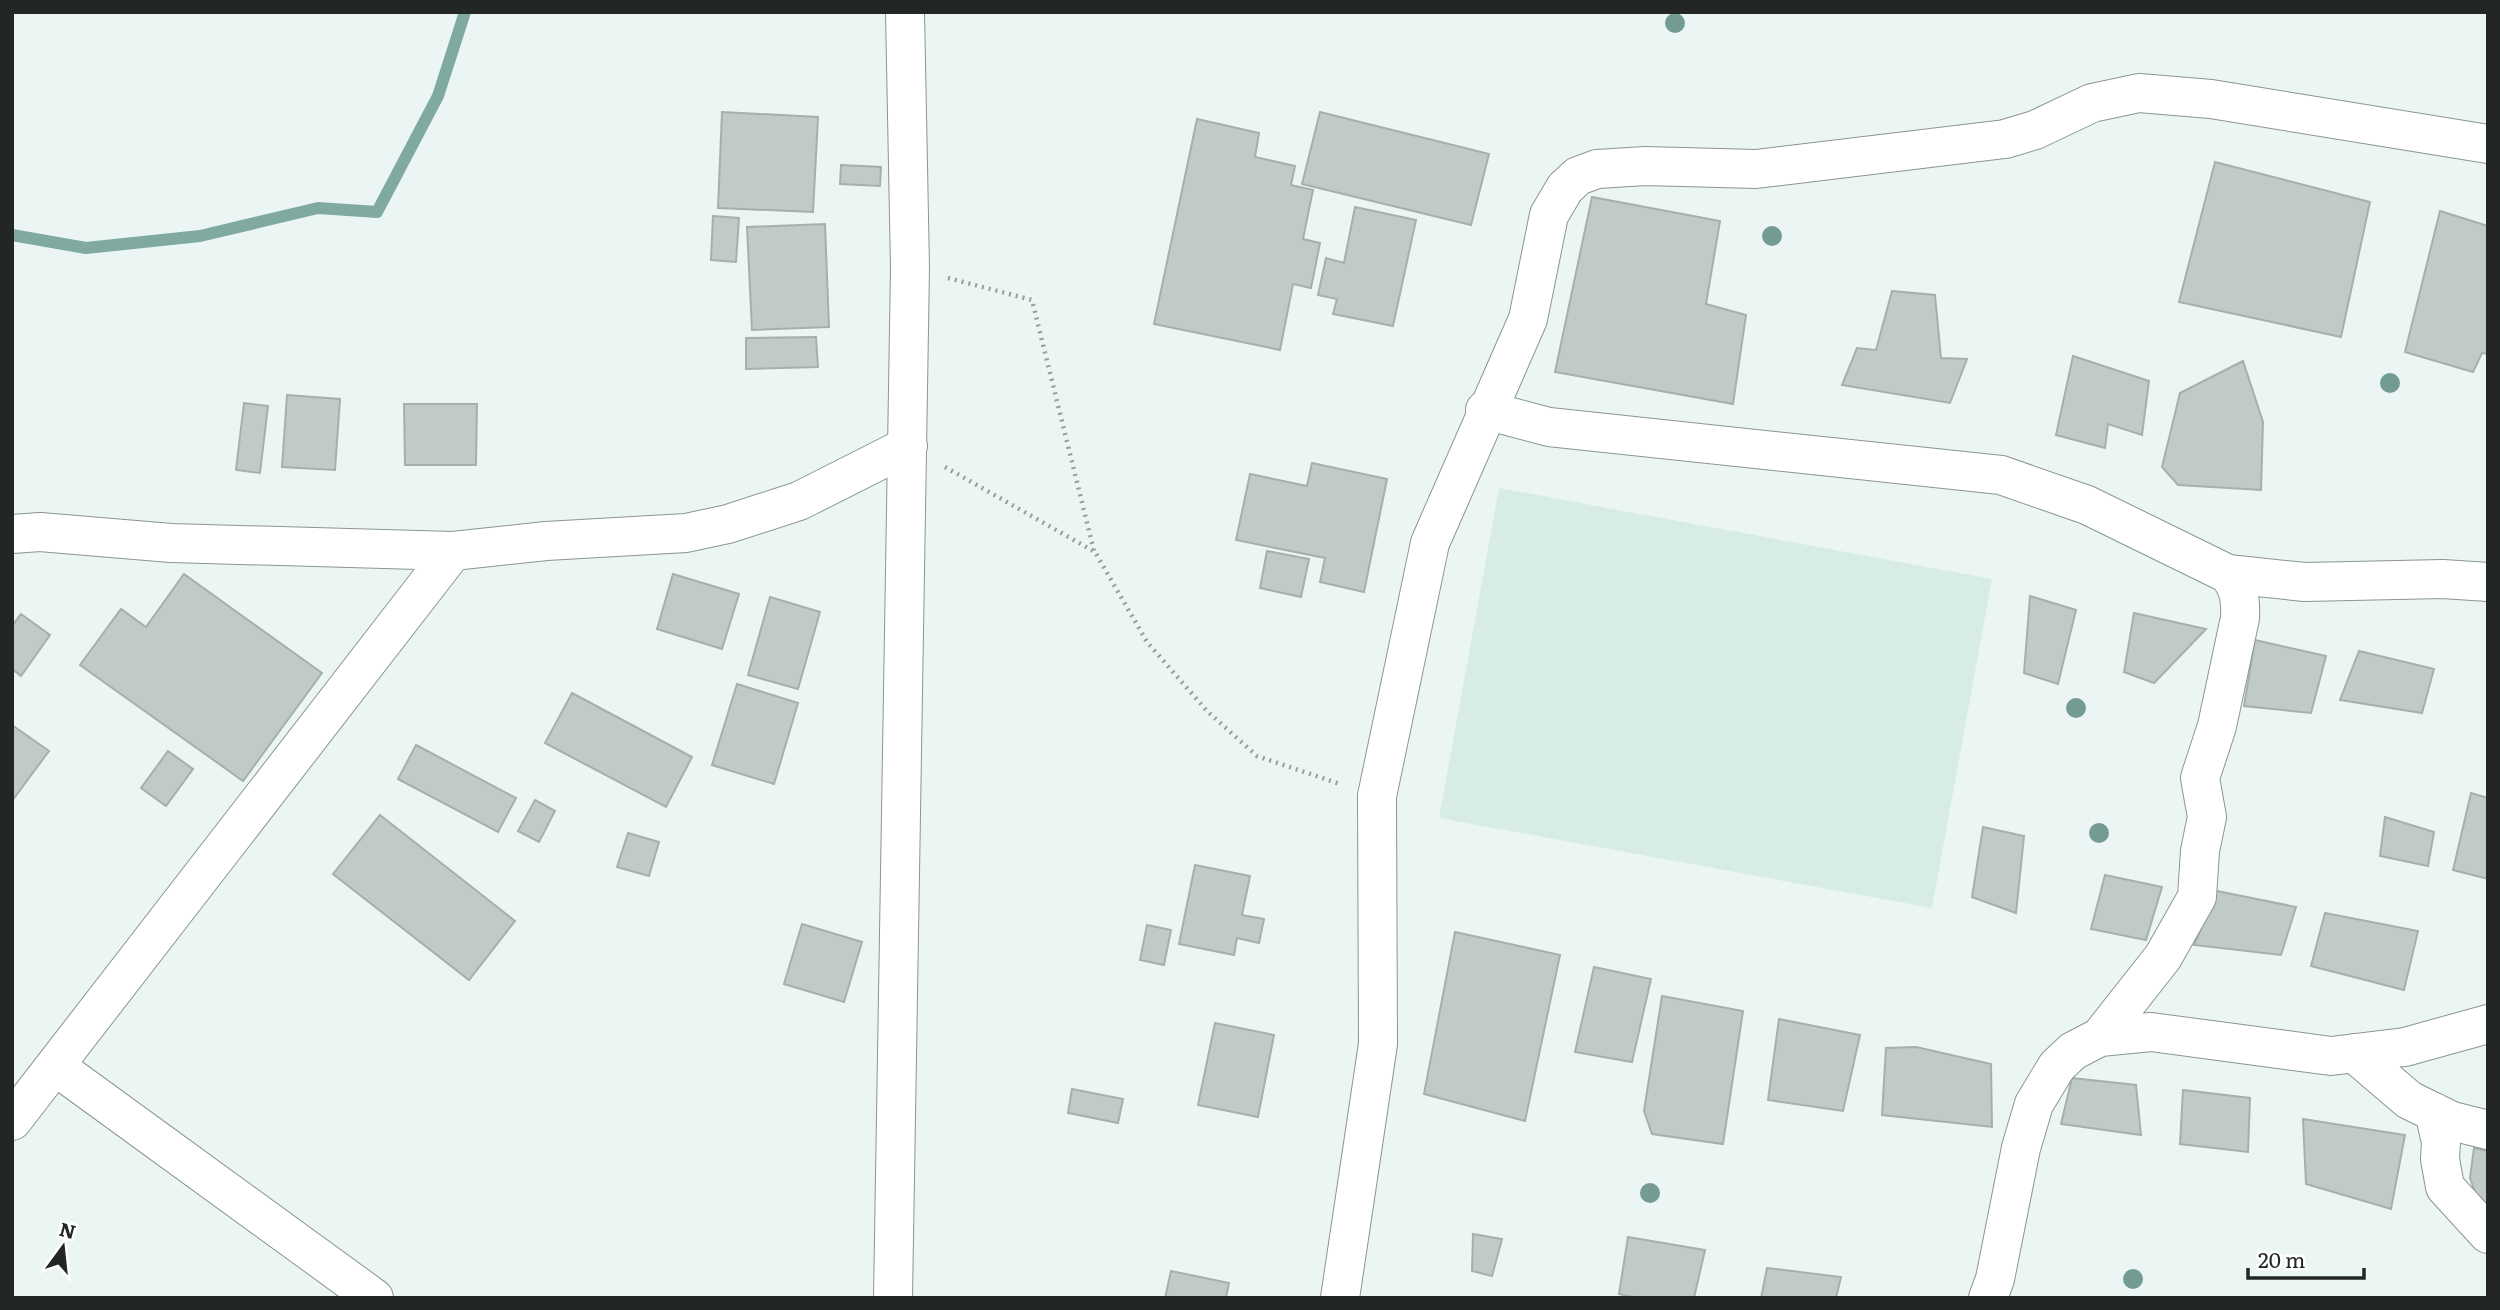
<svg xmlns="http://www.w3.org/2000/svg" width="2500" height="1310" viewBox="0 0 2500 1310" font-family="Literata,serif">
<rect width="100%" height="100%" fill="#ebf6f4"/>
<path fill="#d8ece7" d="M1499,488L1992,579L1932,908L1439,818Z"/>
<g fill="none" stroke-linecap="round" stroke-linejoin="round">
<path stroke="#80aaa1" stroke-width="12" d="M12,235L86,248L200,236L318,208L377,212L438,96L465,12"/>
</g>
<path fill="#c0cbc8" stroke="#a5b0ad" stroke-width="2" d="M722,112L818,117L813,212L718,208Z
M1320,112L1489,154L1471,225L1302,184Z
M1197,119L1259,133L1255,157L1295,166L1291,185L1313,190L1303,239L1320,243L1311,288L1293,284L1280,350L1154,324Z
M2215,162L2370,202L2341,337L2179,302Z
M841,165L881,167L880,186L840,184Z
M1592,197L1720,221L1706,304L1746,315L1733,404L1555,372Z
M1355,207L1416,220L1393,326L1333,314L1337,299L1318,295L1326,258L1344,263Z
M2440,211L2488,226V354L2482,353L2473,372L2405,352Z
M713,216L739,218L736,262L711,260Z
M825,224L829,327L752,330L747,227Z
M1892,291L1935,295L1941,358L1967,359L1950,403L1842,385L1857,348L1876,350Z
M816,337L818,367L746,369V338Z
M2073,356L2149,381L2142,435L2108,424L2105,448L2056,435Z
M2243,361L2263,422L2261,490L2178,485L2162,467L2180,393Z
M287,395L340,399L335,470L282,467Z
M244,403L268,406L260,473L236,470Z
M404,404H477L476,465H405Z
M1312,463L1387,479L1364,592L1320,582L1325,558L1236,540L1250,474L1307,486Z
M1267,551L1309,559L1301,597L1260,588Z
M184,574L322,673L243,781L80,665L121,609L146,627Z
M673,574L739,594L722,649L657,629Z
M2030,596L2076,610L2058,684L2024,673Z
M770,597L820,612L798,689L748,675Z
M2134,613L2206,629L2154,683L2124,672Z
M21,614L50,635L21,676L12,669V626Z
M2255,640L2326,656L2311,713L2244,706Z
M2359,651L2434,669L2422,713L2340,700Z
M737,684L798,703L774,784L712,765Z
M572,693L692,757L666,807L545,743Z
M12,725L49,751L12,801Z
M416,745L516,798L498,832L398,779Z
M168,751L193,769L166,806L141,788Z
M2471,793L2488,798V879L2453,870Z
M535,800L555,811L539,842L518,831Z
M380,815L515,921L469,980L333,874Z
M2385,817L2434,832L2428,866L2380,856Z
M1983,827L2024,836L2016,913L1972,897Z
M628,833L659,842L649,876L617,867Z
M1195,865L1250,876L1242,915L1264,919L1259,943L1237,938L1234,955L1179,944Z
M2105,875L2162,887L2146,940L2091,929Z
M2217,891L2296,907L2281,955L2194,945Z
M2325,913L2418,931L2404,990L2311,966Z
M802,924L862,942L844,1002L784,984Z
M1147,925L1171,930L1164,965L1140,960Z
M1455,932L1560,955L1525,1121L1424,1094Z
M1594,967L1651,979L1632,1062L1575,1052Z
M1662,996L1743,1011L1723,1144L1652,1134L1644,1111Z
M1779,1019L1860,1035L1843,1111L1768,1100Z
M1215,1023L1274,1035L1258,1117L1198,1105Z
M1916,1047L1991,1064L1992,1127L1882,1115L1886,1048Z
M2072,1078L2136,1085L2141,1135L2061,1124Z
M1072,1089L1123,1099L1118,1123L1068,1113Z
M2183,1090L2250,1098L2248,1152L2180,1144Z
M2303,1119L2405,1135L2391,1209L2306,1184Z
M2474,1148L2488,1151V1207L2476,1195L2470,1178Z
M1473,1234L1502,1239L1492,1276L1472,1271Z
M1628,1237L1705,1250L1694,1298H1637L1619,1294Z
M1767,1268L1841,1277L1836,1298H1761Z
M1171,1271L1229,1283L1226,1298H1165Z"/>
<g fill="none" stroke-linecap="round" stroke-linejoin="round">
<defs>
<path id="street" d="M1485,410L1549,427L2001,475L2087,505L2228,574C2239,588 2241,600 2240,618L2217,726L2200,778L2207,817L2200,851L2197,897L2163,957L2100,1037
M12,534L40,532L171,543L453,551L546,541L686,533L728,524L799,501L908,446
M2228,574L2305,582L2443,579L2488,582
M2354,1053L2409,1100L2452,1121L2488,1130
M55,1066L374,1298
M2434,1112L2441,1142L2440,1159L2445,1187L2488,1234
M12,1121L453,551
M1340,1298L1378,1044L1377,796L1430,543L1528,319L1549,215L1565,188L1578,176L1597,169L1645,166L1756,169L2005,139L2035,130L2092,103L2139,93L2211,99L2488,144
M1988,1298L1995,1279L2021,1148L2034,1104L2057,1066L2073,1051L2100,1037L2151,1032L2331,1056L2405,1047L2488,1024"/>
<path id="secondary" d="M893,1298L910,268L905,12"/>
</defs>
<use href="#street" stroke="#8b9592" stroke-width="40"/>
<use href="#secondary" stroke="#8b9592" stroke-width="40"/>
<path stroke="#969e9d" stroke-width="4.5" stroke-dasharray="2 5" stroke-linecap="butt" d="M948,278L1032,300L1094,551
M945,467L1095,552L1147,642L1207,711L1257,756L1340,784"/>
<use href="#street" stroke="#fff" stroke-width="38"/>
<use href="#secondary" stroke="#fff" stroke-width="38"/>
</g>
<g fill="#749a94">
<circle cx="1675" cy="23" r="10"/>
<circle cx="1772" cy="236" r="10"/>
<circle cx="2390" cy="383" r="10"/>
<circle cx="2076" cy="708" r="10"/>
<circle cx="2099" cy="833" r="10"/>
<circle cx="1650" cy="1193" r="10"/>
<circle cx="2133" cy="1279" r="10"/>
</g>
<rect width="2500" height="1310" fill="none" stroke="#222625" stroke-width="28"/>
<g transform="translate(63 1247) rotate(15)" stroke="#ffffff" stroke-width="5" paint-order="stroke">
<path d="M0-5L12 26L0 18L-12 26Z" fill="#222625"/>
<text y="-10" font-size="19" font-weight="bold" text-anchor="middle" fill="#222625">N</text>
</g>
<path d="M2248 1268v10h116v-10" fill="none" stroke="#222625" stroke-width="3.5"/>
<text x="2258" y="1268" font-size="21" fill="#222625" stroke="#ffffff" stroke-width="5" paint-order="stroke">20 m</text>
</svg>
